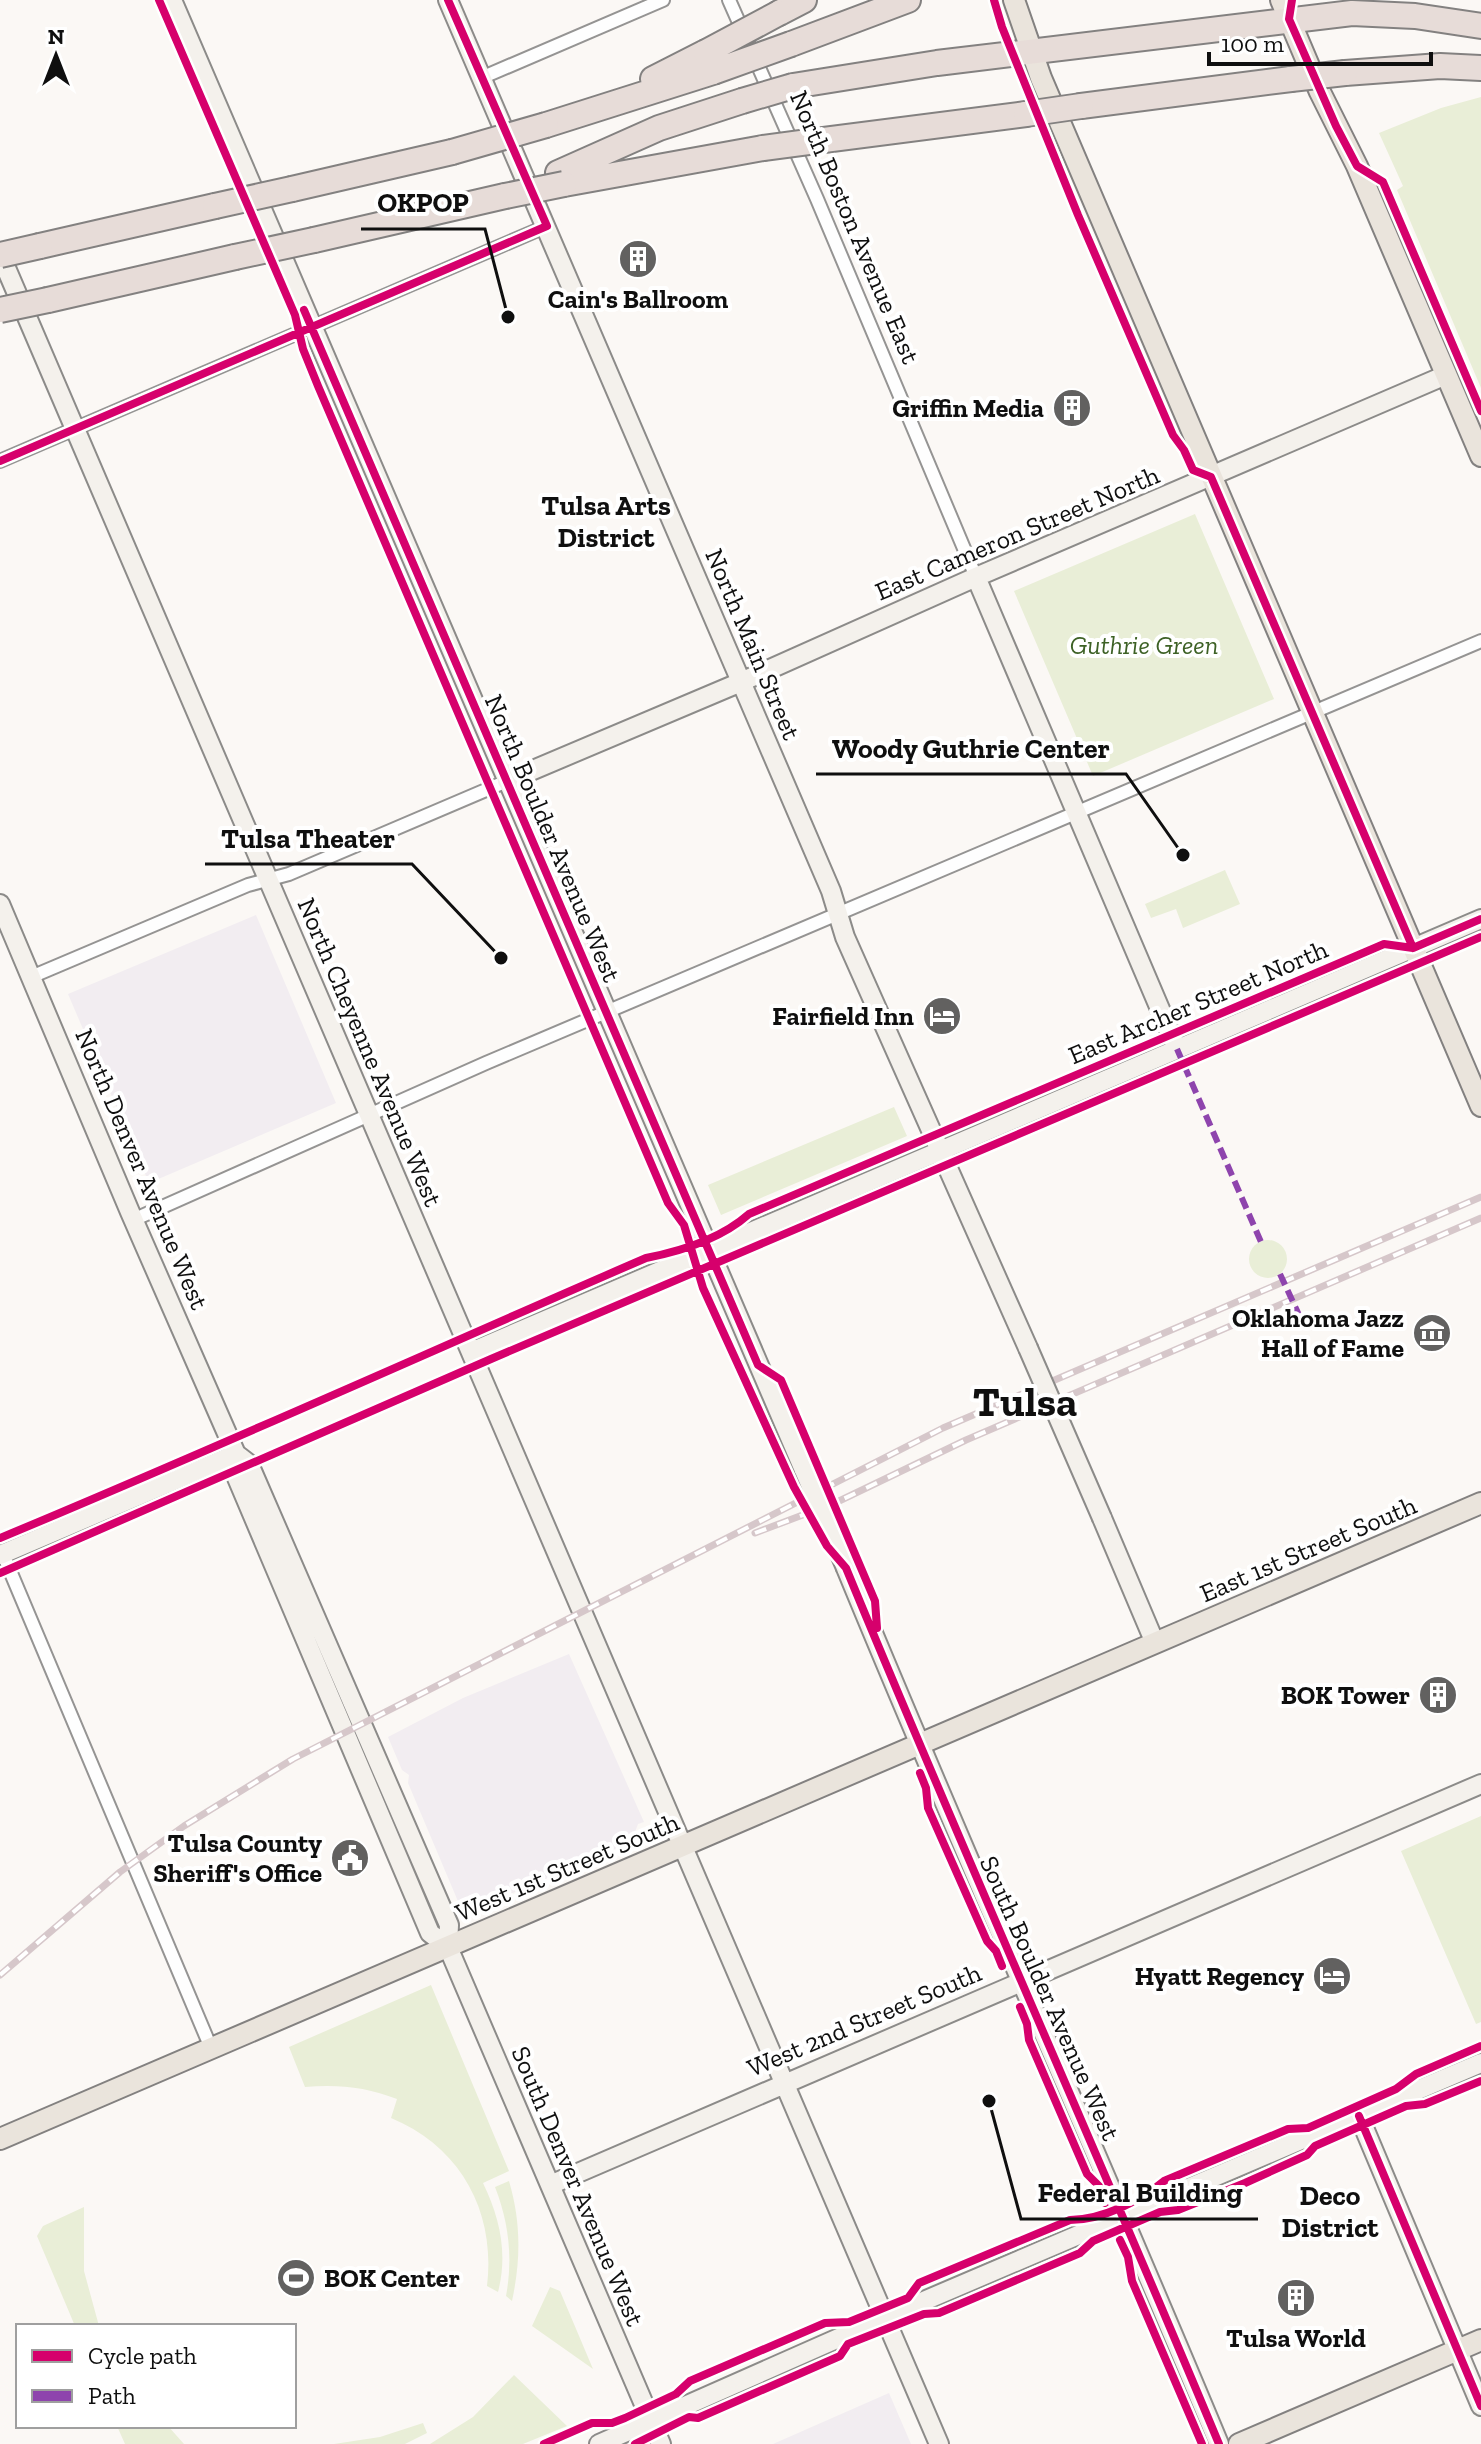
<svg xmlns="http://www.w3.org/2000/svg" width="1481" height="2444" viewBox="0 0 1481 2444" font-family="'Zilla Slab',serif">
<rect width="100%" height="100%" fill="#fbf8f5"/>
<path fill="#f2edf1" d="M256,915L336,1103L149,1183L68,994Z
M569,1654L644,1822L638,1824L635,1832L638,1839L466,1913L460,1906L408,1783L409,1775L402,1770L388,1737L463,1698Z
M889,2393L911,2444H773Z"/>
<path fill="#e9eed7" d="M1481,97V388L1397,190L1403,186L1379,133L1441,108Z
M1195,514L1274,699L1093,776L1014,591Z
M1225,870L1240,904L1183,928L1176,909L1151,918L1145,904Z
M894,1107L907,1136L721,1215L708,1185Z
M1249 1259a19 19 0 1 1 38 0a19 19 0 1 1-38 0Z
M1481,1816V2022L1476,2024L1401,1851Z
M431,1985L509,2171L483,2183C500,2218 508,2254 498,2292L487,2286C496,2212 461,2147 391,2118L397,2099C367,2087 337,2084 305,2087L289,2047Z
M509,2181C521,2222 521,2259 512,2301L506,2296C513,2258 509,2223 495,2187Z
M84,2207V2271L99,2326H75L37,2236L43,2226Z
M550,2287L560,2291L593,2369L532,2326Z
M514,2375L567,2426L523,2444H430L473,2417Z
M423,2423L427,2433L405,2444H334L380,2437Z
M117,2426H168L184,2444H125Z"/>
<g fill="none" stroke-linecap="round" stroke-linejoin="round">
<defs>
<path id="street" d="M729,0L817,199L976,577
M481,78L663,0
M0,461L547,226
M31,977L248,885L289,874L507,781
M133,1220L486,1063L1481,641
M3,1554L211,2048"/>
<path id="secondary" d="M172,0L804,1470
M448,0L831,891L845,937L1028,1348
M0,254L939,2444
M976,577L1177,1049
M507,781L741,682L976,577L1446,375
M0,904L130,1212L236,1454L249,1464L449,1925L448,1947L661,2444
M471,1352L1481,919
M236,1454L234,1470L237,1478L430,1933L448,1947
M1102,1518L1155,1643
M0,1555L236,1454
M846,1568C967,1862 1097,2151 1219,2444
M1359,2116L1481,2406
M550,2185L1481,1784
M599,2444L884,2318L1481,2063"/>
<path id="primary" d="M1014,0L1041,78L1481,1106
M1281,0L1320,92L1357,166L1481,456
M0,2139L1481,1503
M1239,2444L1481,2340"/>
<path id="highway" d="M779,13L804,0
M791,44L908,0
M1345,73L1440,66L1481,68
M653,79L706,52
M793,86L937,63L1352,13L1415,16L1481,26
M1081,106L1291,79
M546,125L713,72
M816,141L1026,114
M558,173L659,128L742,101
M564,184L763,148
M292,189L452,152
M314,240L505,196
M40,246L215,206
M48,300L235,257"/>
</defs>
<use href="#street" stroke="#959493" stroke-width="16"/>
<use href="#secondary" stroke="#8c8b89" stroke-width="22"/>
<use href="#primary" stroke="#838180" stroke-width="24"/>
<use href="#highway" stroke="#838180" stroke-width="28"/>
<use href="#street" stroke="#fefefe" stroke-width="12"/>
<use href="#secondary" stroke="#f4f1ec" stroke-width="18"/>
<use href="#primary" stroke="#eae4dc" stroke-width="20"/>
<use href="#highway" stroke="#e7dcd8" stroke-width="24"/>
<defs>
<path id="rail" d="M755,1533L837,1502L966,1440L1481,1218
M0,1975L120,1872L184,1826L293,1759L943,1428L1481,1197"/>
</defs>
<use href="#rail" stroke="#d6c7ca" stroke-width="7"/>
<use href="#rail" stroke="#fff" stroke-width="4" stroke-dasharray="12" stroke-linecap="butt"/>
<defs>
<path id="secondary-bridge" d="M1028,1348L1102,1518
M804,1470L846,1568"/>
<path id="highway-bridge" d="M706,52L779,13
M713,72L791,44
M1291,79L1345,73
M742,101L793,86
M1026,114L1081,106
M763,148L816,141
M452,152L546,125
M505,196L564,184
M215,206L292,189
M0,255L40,246
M235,257L314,240
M0,310L48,300"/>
</defs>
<use href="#secondary-bridge" stroke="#8c8b89" stroke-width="22" stroke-linecap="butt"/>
<use href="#highway-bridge" stroke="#838180" stroke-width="28" stroke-linecap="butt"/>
<use href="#secondary-bridge" stroke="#f4f1ec" stroke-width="18"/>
<use href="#highway-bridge" stroke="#e7dcd8" stroke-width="24"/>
<path stroke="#8e44ad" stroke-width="6" stroke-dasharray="12 6" stroke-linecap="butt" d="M1177,1049L1261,1242
M1280,1274L1300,1317"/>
<defs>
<path id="cycleway" d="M159,0L295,315L303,349L318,386L668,1203L684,1225L703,1288L794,1487L827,1546L846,1568C967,1862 1097,2151 1219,2444
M994,0L1002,27L1078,215L1173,435L1184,450L1193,470L1211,477L1413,948
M1292,0L1289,19L1336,126L1357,166L1383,182L1481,411
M304,310L758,1365L781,1380L875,1601L877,1628
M0,461L547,226L448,0
M0,1538C217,1448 431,1351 646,1258C682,1251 722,1238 749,1214L1356,956L1384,944L1413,948L1481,919
M0,1573L491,1359L1481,937
M920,1773L926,1788L928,1808L987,1941L996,1951L1002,1966
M1020,2007L1027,2024L1029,2040L1087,2174L1099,2186L1105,2203
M1359,2116L1481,2406
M1120,2240L1128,2257L1132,2281L1202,2444
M544,2444L592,2423H612L625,2418L676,2394L690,2381L825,2323L849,2322L908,2298L919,2283L1070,2220C1102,2220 1140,2201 1164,2181L1288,2129L1308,2128L1396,2089L1416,2074L1481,2046
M635,2444L689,2417L698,2418L840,2356L848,2344L924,2314L939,2313L1080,2253L1093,2241L1160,2212L1178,2210L1245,2183L1307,2155L1315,2146L1406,2106L1425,2104L1481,2081"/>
</defs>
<use href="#cycleway" stroke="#fff" stroke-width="13"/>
<use href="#cycleway" stroke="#d6006c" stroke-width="8"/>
</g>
<defs>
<symbol id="building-disc" viewBox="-11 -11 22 22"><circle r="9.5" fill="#626160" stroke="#fff"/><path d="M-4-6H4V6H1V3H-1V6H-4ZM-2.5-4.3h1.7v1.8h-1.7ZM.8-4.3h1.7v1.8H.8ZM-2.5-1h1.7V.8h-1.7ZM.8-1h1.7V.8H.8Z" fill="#fff"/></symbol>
<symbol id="hotel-disc" viewBox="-11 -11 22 22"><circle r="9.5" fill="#626160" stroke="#fff"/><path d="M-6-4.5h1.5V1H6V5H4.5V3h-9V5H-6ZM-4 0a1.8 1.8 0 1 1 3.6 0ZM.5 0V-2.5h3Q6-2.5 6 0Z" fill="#fff"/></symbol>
<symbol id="museum-disc" viewBox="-11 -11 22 22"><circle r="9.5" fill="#626160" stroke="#fff"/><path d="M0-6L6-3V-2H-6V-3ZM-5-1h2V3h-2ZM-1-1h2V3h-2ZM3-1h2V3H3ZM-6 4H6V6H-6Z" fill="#fff"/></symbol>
<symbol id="civic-disc" viewBox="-11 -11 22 22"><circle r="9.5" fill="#626160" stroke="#fff"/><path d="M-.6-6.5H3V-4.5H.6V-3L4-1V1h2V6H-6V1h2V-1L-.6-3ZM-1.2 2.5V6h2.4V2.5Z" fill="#fff"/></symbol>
<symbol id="stadium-disc" viewBox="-11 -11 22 22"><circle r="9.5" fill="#626160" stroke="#fff"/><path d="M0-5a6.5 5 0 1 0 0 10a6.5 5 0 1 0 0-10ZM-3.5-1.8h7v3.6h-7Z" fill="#fff"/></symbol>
</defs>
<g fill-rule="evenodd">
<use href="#building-disc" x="616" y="237" width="44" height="44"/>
<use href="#building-disc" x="1050" y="386" width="44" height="44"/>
<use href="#hotel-disc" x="920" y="994" width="44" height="44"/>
<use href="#museum-disc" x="1410" y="1311" width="44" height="44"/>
<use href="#building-disc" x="1416" y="1673" width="44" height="44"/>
<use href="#civic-disc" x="328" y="1836" width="44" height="44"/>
<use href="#hotel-disc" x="1310" y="1954" width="44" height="44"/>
<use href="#stadium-disc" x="274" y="2256" width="44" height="44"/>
<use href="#building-disc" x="1274" y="2276" width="44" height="44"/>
</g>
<g text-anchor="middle" stroke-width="8" stroke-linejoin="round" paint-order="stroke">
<g font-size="26" fill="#0f0f0f" stroke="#fff">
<text transform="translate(855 227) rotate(67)" y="9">North Boston Avenue East</text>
<text transform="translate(1017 533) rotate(-23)" y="9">East Cameron Street North</text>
<text transform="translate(753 644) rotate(67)" y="9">North Main Street</text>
<text transform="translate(553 838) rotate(67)" y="9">North Boulder Avenue West</text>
<text transform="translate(1198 1002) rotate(-23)" y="9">East Archer Street North</text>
<text transform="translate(370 1052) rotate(67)" y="9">North Cheyenne Avenue West</text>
<text transform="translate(142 1169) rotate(67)" y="9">North Denver Avenue West</text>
<text transform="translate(1308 1549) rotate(-23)" y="9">East 1st Street South</text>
<text transform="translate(567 1867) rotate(-23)" y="9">West 1st Street South</text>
<text transform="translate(1050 1998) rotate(66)" y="9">South Boulder Avenue West</text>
<text transform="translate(864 2020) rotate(-23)" y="9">West 2nd Street South</text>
<text transform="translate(578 2186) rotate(67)" y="9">South Denver Avenue West</text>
</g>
<g font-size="26" font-weight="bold" fill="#0f0f0f" stroke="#fff" text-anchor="end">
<text x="638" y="308" text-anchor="middle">Cain's Ballroom</text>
<text x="1044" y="417">Griffin Media</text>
<text x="914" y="1025">Fairfield Inn</text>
<text x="1404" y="1327">Oklahoma Jazz<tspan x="1404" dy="30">Hall of Fame</tspan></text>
<text x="1410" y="1704">BOK Tower</text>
<text x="322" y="1852">Tulsa County<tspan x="322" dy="30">Sheriff's Office</tspan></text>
<text x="1304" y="1985">Hyatt Regency</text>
<text x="324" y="2287" text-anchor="start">BOK Center</text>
<text x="1296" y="2347" text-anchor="middle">Tulsa World</text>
</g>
<g font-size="26" font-style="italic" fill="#3d6125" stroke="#fff">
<text x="1144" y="654">Guthrie Green</text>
</g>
<g font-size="28" font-weight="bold" fill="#0f0f0f" stroke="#fff">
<text x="606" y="515">Tulsa Arts<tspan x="606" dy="32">District</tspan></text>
<text x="1330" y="2205">Deco<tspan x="1330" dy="32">District</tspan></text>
</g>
<g font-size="42" font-weight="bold" fill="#0f0f0f" stroke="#fff">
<text x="1025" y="1416">Tulsa</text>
</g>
</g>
<path fill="none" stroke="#0f0f0f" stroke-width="3" d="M508 317L485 229H361M1183 855L1126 774H816M501 958L412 864H205M989 2101L1021 2219H1258"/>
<g fill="#0f0f0f" stroke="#fff" stroke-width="3">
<circle cx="508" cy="317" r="8"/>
<circle cx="1183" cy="855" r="8"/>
<circle cx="501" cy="958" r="8"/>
<circle cx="989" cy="2101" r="8"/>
</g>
<g font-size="28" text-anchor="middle" font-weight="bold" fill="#0f0f0f" stroke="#fff" stroke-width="8" stroke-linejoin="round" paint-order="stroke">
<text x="423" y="212">OKPOP</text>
<text x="971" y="758">Woody Guthrie Center</text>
<text x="308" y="848">Tulsa Theater</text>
<text x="1140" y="2202">Federal Building</text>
</g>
<rect x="16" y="2324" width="280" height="104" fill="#ffffff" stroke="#9f9f9f" stroke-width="2"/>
<rect x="32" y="2350" width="40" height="12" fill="#d6006c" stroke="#9f9f9f" stroke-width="2"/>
<text x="88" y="2364" font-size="24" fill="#0f0f0f">Cycle path</text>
<rect x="32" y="2390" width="40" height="12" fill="#8e44ad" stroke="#9f9f9f" stroke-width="2"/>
<text x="88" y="2404" font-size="24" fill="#0f0f0f">Path</text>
<g transform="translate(56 56)" stroke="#ffffff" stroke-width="6" paint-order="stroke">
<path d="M0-6L14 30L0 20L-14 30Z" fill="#0f0f0f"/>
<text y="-12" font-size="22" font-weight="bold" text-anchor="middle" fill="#0f0f0f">N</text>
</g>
<path d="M1209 52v12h222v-12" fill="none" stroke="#0f0f0f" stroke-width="4"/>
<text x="1221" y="52" font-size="24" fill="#0f0f0f" stroke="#ffffff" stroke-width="6" paint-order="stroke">100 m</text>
</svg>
